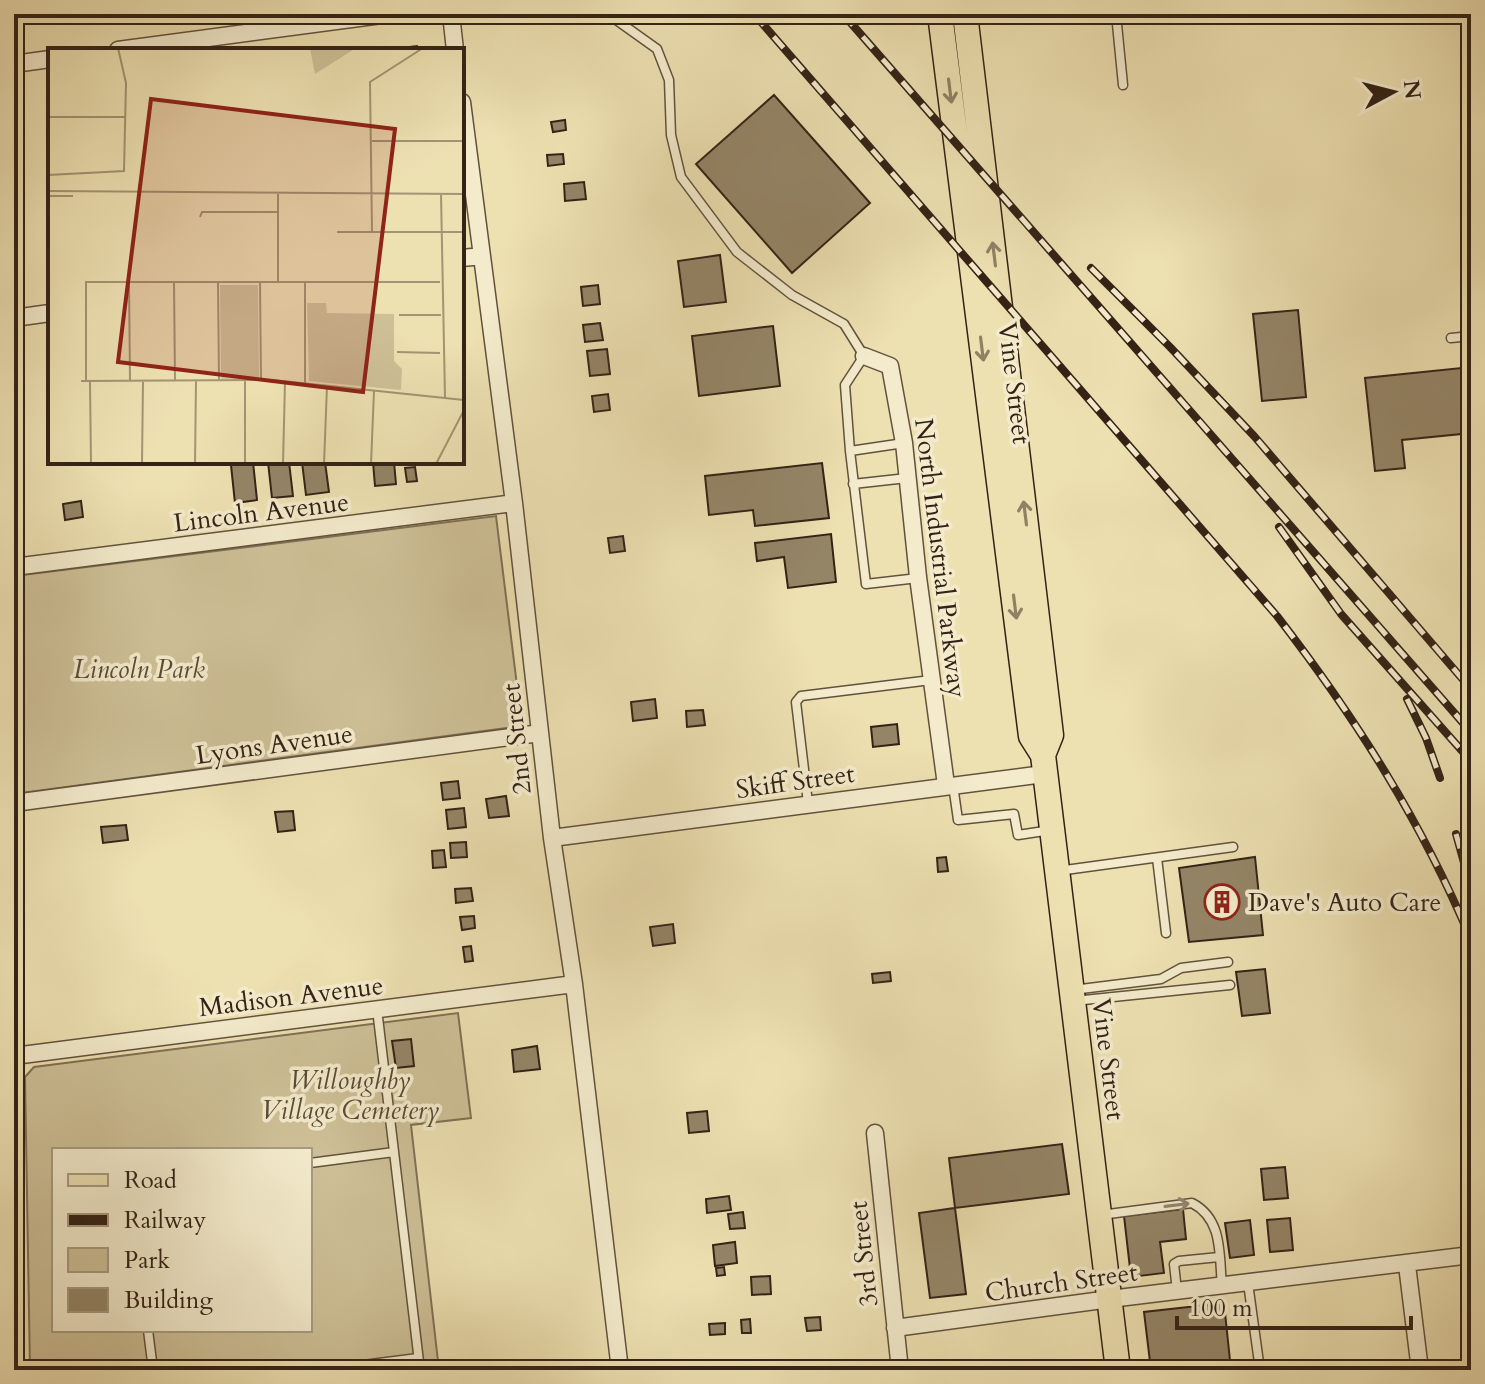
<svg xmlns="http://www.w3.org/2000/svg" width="1485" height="1384" viewBox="0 0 1485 1384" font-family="Cardo,serif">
<rect width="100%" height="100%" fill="#ede0b1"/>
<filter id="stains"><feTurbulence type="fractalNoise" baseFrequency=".0025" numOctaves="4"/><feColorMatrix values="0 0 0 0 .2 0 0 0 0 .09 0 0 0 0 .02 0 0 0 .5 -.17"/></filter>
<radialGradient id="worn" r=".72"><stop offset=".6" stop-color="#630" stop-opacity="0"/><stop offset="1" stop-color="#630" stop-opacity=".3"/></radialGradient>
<path fill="#cec097" stroke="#817156" stroke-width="2" fill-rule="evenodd" d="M496,516L522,726L14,794V576Z
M458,1013L471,1118L411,1125L439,1370H30L25,1077L34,1067ZM54,1150H310V1330H54Z"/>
<path fill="#948567" stroke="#342216" stroke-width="2" d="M23,14H47V17L24,19Z
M417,46L418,50H393V49Z
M774,95L870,203L792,273L696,164Z
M565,120L566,130L553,132L551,122Z
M563,154L564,164L548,166L547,155Z
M584,182L586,199L565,201L564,184Z
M720,255L726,302L684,307L678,261Z
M598,285L600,304L583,306L581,287Z
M1298,310L1306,397L1262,401L1253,314Z
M600,323L603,340L585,342L583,325Z
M773,326L780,386L699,396L692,336Z
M607,349L610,374L590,376L587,351Z
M1471,367V433L1402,440L1405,468L1375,471L1365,378Z
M608,394L610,410L594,412L592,396Z
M253,462L257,500L235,503L231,465Z
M268,462H289L293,496L272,498Z
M302,462H325L329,492L306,495Z
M373,462H394L396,484L375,486Z
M822,463L829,518L755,526L753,510L709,515L705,476Z
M415,467L417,481L407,482L405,468Z
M81,501L83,517L65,520L63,504Z
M831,534L836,582L788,588L784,557L757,561L755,543Z
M623,536L625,551L610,553L608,538Z
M655,699L657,718L633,721L631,702Z
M703,710L705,725L687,727L686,711Z
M897,724L899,744L873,747L871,727Z
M458,781L460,798L443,800L441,783Z
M506,796L509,816L489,818L486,799Z
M464,808L466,827L448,829L446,810Z
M293,811L295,830L278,832L275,812Z
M126,825L128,840L103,843L101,827Z
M466,842L467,857L451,858L450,843Z
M444,850L446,867L433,868L432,851Z
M946,857L948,871L938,872L937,858Z
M1255,857L1263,935L1189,942L1179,868Z
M471,888L473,901L456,903L455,889Z
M474,916L475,928L462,930L460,917Z
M673,924L675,943L653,946L650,927Z
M471,946L473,961L465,962L463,947Z
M1265,969L1270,1013L1242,1016L1236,972Z
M890,972L891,981L873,983L872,974Z
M411,1039L414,1066L396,1068L392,1041Z
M537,1046L540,1069L514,1072L512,1050Z
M707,1111L709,1131L689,1133L687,1113Z
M1062,1144L1069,1194L955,1208L949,1158Z
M1285,1167L1288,1198L1264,1200L1261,1169Z
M729,1196L731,1210L707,1213L706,1199Z
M955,1208L966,1294L930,1298L919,1213Z
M1183,1209L1186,1239L1160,1242L1164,1273L1131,1277L1124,1216Z
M743,1212L745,1228L730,1229L728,1214Z
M1290,1218L1293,1250L1270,1252L1267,1220Z
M1250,1220L1254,1255L1230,1258L1225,1223Z
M735,1242L737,1263L715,1266L713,1245Z
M724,1267L725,1275L717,1276L716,1268Z
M770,1276L771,1294L752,1295L751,1277Z
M1224,1303L1231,1370H1151L1144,1312Z
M820,1317L821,1330L807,1331L805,1318Z
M750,1319L751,1333H742L741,1320Z
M725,1323V1334L710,1335L709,1324Z"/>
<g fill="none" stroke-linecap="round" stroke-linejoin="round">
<defs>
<path id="service" d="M608,14L657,49L669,80L671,135L681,177L737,252L792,295L844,324L864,356L845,385L850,451L866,584L918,578
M1116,14L1123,85
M1451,338L1471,336
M850,451L904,443
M853,484L907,478
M953,785L958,820L1014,814L1018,835L1051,830
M808,803L796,702L801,696L931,680
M1157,858L1166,933
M1058,871L1233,847
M1073,990L1161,979L1181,968L1228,962
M1074,1001L1230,985
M377,1009L420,1370
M310,1163L394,1152
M1101,1215L1192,1203C1223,1219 1219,1254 1222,1286
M1248,1283L1260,1370
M1177,1291L1174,1264L1179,1261L1219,1257
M148,1330L153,1370
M324,1370L418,1358"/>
<path id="minor" d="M451,14L455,50
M118,50L389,14
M14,64L50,59
M462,102L514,503L552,838L574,984L620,1370
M462,258L482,256
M14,318L50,313
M864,356L890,366L904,443L918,577L946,785
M14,567L514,503
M14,803L540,733
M552,838L1044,774
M14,1056L574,984
M875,1133L900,1370
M1407,1265L1420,1370
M895,1328L1110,1299L1471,1255"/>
<path id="primary" d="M940,14L1031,736L1043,755L1118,1370
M965,14L1051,735L1043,755"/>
</defs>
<use href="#service" stroke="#62523d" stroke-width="11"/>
<use href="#minor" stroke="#62523d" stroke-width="19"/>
<use href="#primary" stroke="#342216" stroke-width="27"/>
<use href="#service" stroke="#f3ebcc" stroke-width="8"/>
<use href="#minor" stroke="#f3ebcc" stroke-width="16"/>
<use href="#primary" stroke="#ede0b1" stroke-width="24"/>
<defs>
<path id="rail" d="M754,14L1277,616C1355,717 1422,822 1471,940
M843,14L1471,732
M1091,268L1170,347L1254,436L1471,689
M1279,527L1341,614L1471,761
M1407,699L1426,738L1440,778
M1456,834L1471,888"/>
</defs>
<use href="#rail" stroke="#342216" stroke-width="8"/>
<use href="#rail" stroke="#f3ebcc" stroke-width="5" stroke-dasharray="15" stroke-linecap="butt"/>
</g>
<defs><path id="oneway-shaft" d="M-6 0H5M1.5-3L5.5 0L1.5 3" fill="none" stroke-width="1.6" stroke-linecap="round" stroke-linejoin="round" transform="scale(2)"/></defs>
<g stroke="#908164">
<use href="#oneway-shaft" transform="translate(950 91) rotate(83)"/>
<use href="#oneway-shaft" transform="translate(994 254) rotate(-97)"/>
<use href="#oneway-shaft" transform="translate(982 349) rotate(83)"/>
<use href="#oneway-shaft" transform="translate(1025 513) rotate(-97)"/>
<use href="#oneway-shaft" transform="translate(1015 607) rotate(83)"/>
</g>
<use stroke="#948671" href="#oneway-shaft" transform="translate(1177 1205) rotate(-7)"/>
<defs>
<symbol id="building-ring" viewBox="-11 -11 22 22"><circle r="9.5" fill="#f3ebcc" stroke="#8f2418" stroke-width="1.5"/><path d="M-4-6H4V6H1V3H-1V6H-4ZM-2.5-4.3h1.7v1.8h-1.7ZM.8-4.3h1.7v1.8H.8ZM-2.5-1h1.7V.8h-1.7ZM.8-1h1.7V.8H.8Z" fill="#8f2418"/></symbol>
</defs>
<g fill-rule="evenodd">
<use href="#building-ring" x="1202" y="882" width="40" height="40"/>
</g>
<g text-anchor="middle" stroke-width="7" stroke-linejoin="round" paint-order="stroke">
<g font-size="26" fill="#342216" stroke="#f3ebcc">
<text transform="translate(1015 383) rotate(83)" y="9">Vine Street</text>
<text transform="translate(261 512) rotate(-7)" y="9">Lincoln Avenue</text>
<text transform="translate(941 558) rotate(83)" y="9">North Industrial Parkway</text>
<text transform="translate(516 739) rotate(-96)" y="9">2nd Street</text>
<text transform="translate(274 744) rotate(-8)" y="9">Lyons Avenue</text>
<text transform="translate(795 781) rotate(-8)" y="9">Skiff Street</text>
<text transform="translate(291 996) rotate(-7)" y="9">Madison Avenue</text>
<text transform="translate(1109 1059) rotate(83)" y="9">Vine Street</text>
<text transform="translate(863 1254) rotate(-96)" y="9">3rd Street</text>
<text transform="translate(1061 1282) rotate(-8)" y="9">Church Street</text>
</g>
<g font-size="26" font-style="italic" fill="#5a4a36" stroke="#f3ebcc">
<text x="139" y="678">Lincoln Park</text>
<text x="350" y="1089">Willoughby<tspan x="350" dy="30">Village Cemetery</tspan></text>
</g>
<g font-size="26" fill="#342216" stroke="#f3ebcc" text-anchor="start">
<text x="1248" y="911">Dave's Auto Care</text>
</g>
</g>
<g transform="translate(48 48)">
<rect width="416" height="416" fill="#ede0b1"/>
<path d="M262,0H308L267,26ZM172,237H210L211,331H173ZM259,255H278L279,265L346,266V313L354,321L353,342L261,333Z" fill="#cec097"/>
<path fill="none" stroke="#a39473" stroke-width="2" d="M0,69H78M324,93H416M0,127L76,123L78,35L70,0M0,143L416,146M230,146V234M393,146L397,349M0,148H25M152,169L154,164H230M289,184H416M324,184L322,34L375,0M81,234L82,333M126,234L127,333M170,234L171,333M212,234L213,332M257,234V335M351,267H393M349,304L392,305M33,333L225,332L416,352M38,333V234H392M197,333V416M42,334L43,416M94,416L95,334M147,416L148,333M235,416L237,334M276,416L279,338M323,416L326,343M388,416L416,362"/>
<path fill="#8f2418" fill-opacity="0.15" stroke="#8f2418" stroke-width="4" d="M103,51L347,81L315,344L70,314Z"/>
<rect width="416" height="416" fill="none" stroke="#342216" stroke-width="4"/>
</g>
<rect width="1485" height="1384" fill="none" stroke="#ede0b1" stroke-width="48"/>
<rect x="16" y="16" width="1453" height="1352" fill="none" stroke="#342216" stroke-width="4"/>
<rect x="24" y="24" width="1437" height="1336" fill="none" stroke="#342216" stroke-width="2"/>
<rect x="52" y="1148" width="260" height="184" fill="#f3ebcc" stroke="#a79b83" stroke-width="2"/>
<rect x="68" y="1174" width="40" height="12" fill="#ede0b1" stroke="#a79b83" stroke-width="2"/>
<text x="124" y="1188" font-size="24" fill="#342216">Road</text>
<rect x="68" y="1214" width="40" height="12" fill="#342216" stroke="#a79b83" stroke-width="2"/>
<text x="124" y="1228" font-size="24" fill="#342216">Railway</text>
<rect x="68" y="1248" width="40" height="24" fill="#cec097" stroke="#a79b83" stroke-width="2"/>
<text x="124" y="1268" font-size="24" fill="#342216">Park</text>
<rect x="68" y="1288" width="40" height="24" fill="#948567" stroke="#a79b83" stroke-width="2"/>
<text x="124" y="1308" font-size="24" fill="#342216">Building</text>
<g transform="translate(1393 92) rotate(83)" stroke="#f3ebcc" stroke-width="6" paint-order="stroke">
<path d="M0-6L14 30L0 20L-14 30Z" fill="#342216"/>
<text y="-12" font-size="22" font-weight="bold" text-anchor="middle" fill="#342216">N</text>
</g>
<path d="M1177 1316v12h234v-12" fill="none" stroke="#342216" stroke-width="4"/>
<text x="1189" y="1316" font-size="24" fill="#342216" stroke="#f3ebcc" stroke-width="6" paint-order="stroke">100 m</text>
<rect width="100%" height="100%" filter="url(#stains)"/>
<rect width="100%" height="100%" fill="url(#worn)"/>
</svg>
